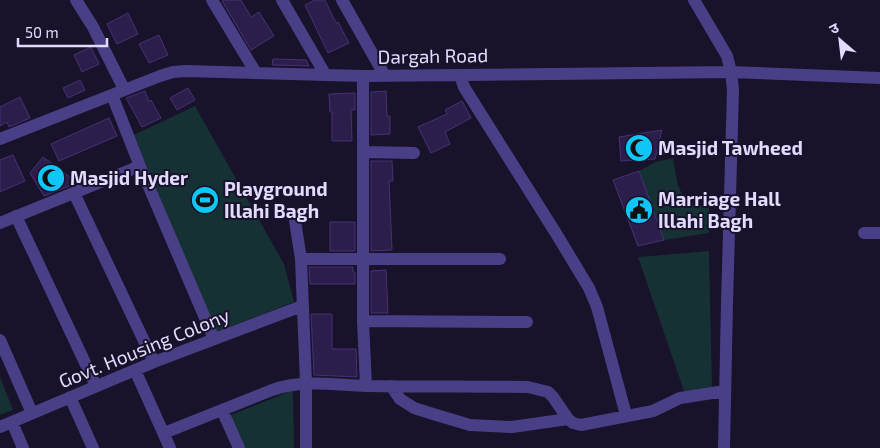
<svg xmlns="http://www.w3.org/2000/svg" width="880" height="448" viewBox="0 0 880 448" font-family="'Exo 2','Noto Sans Devanagari',sans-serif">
<rect width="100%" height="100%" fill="#18122a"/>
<path fill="#153133" d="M195,106L284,264L294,302L216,332L134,135Z
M673,158L678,186L686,201L709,208V233L664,240L639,171L656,162Z
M709,251L712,389L684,391L638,257Z
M0,377L13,410L0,415Z
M293,390L294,448H236L231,415Z"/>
<path fill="#2c1e4a" stroke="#463175" d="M224,0H241L251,17L259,12L274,36L251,50L222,1Z
M315,0H325L336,23L338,22L349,43L328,53L305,5Z
M128,13L138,34L117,44L107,24Z
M159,35L168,55L149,63L139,44Z
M91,47L99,64L82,72L74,55Z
M273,59L306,60L309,66L272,65Z
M80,80L85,90L68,98L63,88Z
M188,88L195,100L177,110L170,98Z
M145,91L149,102L151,100L161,118L142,127L126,98Z
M386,91L387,116H390V134L371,135V92Z
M355,93V110H351L352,141H332V112H330L329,94Z
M20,97L30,118L9,127L7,122L0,126V107Z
M462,101L471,118L445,132L450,144L431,153L418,127L447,114L445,110Z
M109,118L117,136L59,161L51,144Z
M662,130L655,159L621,161L619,137Z
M13,155L25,181L0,192V160Z
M43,157L50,162L76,182L72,185L44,196L30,173Z
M371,161H392L393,181H389L392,250L371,251Z
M639,171L664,240L638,246L613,180Z
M330,222H355V251H330Z
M309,267H353V272H355V284H310Z
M386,270L388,313H371V271Z
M311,314H332V349H356L357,377L314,375Z"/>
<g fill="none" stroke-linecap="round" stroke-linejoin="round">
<path stroke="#493f87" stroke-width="12" d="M76,0L93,27L124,89
M212,0L256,73
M282,0L325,74
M342,0L385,76
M694,0L727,56L731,72L733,90L727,303L724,448
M460,75L464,87L557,235L589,288L597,307L626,415
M363,76V321L366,386
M112,95L140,166L214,339
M0,139L160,76L173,72L186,71L363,76L731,72L880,78
M363,152L414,153
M74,193L154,362
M16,216L96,386
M295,221L301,259L306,383V448
M0,223L140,166
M864,233H880
M301,259H500
M363,321L527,322
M0,340L32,413
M135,370L170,448
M391,386L400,399L414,408L433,414L470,425L512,427L568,419
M70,397L93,448
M222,410L239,448
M12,422L23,448
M0,427L154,362L302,306
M164,433L272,390C304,379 334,385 367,386C421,387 475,386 528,387L548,392L553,397L568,419L573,423L581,425L653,411L680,398L725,391"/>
</g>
<defs>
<symbol id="mosque-disc" viewBox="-11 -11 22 22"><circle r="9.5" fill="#0fc6f6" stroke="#18122a"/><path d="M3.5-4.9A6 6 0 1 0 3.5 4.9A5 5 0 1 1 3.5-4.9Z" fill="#111"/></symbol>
<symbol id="stadium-disc" viewBox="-11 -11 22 22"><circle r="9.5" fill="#0fc6f6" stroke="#18122a"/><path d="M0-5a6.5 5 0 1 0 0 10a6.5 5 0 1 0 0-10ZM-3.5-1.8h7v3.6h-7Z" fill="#111"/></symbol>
<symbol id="civic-disc" viewBox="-11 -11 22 22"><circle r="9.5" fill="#0fc6f6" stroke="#18122a"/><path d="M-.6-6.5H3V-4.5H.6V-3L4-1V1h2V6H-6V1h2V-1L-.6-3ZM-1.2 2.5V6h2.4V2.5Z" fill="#111"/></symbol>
</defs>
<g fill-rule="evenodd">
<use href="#mosque-disc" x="623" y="132" width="32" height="32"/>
<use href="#mosque-disc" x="35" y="162" width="32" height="32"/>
<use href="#stadium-disc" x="189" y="184" width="32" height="32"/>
<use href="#civic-disc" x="623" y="194" width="32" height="32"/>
</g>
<g text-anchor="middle" stroke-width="4" stroke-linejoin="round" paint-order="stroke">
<g font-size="19" fill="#e3dbfe" stroke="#18122a">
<text transform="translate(433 56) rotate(-1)" y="7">Dargah Road</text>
<text transform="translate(144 348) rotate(-22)" y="7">Govt. Housing Colony</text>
</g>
<g font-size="19" font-weight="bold" fill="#e3dbfe" stroke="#18122a" text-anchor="start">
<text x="658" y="155">Masjid Tawheed</text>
<text x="70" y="185">Masjid Hyder</text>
<text x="224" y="196">Playground<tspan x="224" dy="22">Illahi Bagh</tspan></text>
<text x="658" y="206">Marriage Hall<tspan x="658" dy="22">Illahi Bagh</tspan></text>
</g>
</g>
<g transform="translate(840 40) rotate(332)" stroke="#18122a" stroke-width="4" paint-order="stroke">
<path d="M0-4L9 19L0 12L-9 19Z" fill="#e3dbfe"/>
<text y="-8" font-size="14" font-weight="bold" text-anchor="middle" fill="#e3dbfe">उ</text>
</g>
<path d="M18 38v8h89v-8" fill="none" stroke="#e3dbfe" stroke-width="2.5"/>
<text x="25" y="38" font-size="15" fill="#e3dbfe" stroke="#18122a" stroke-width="4" paint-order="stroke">50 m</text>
</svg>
